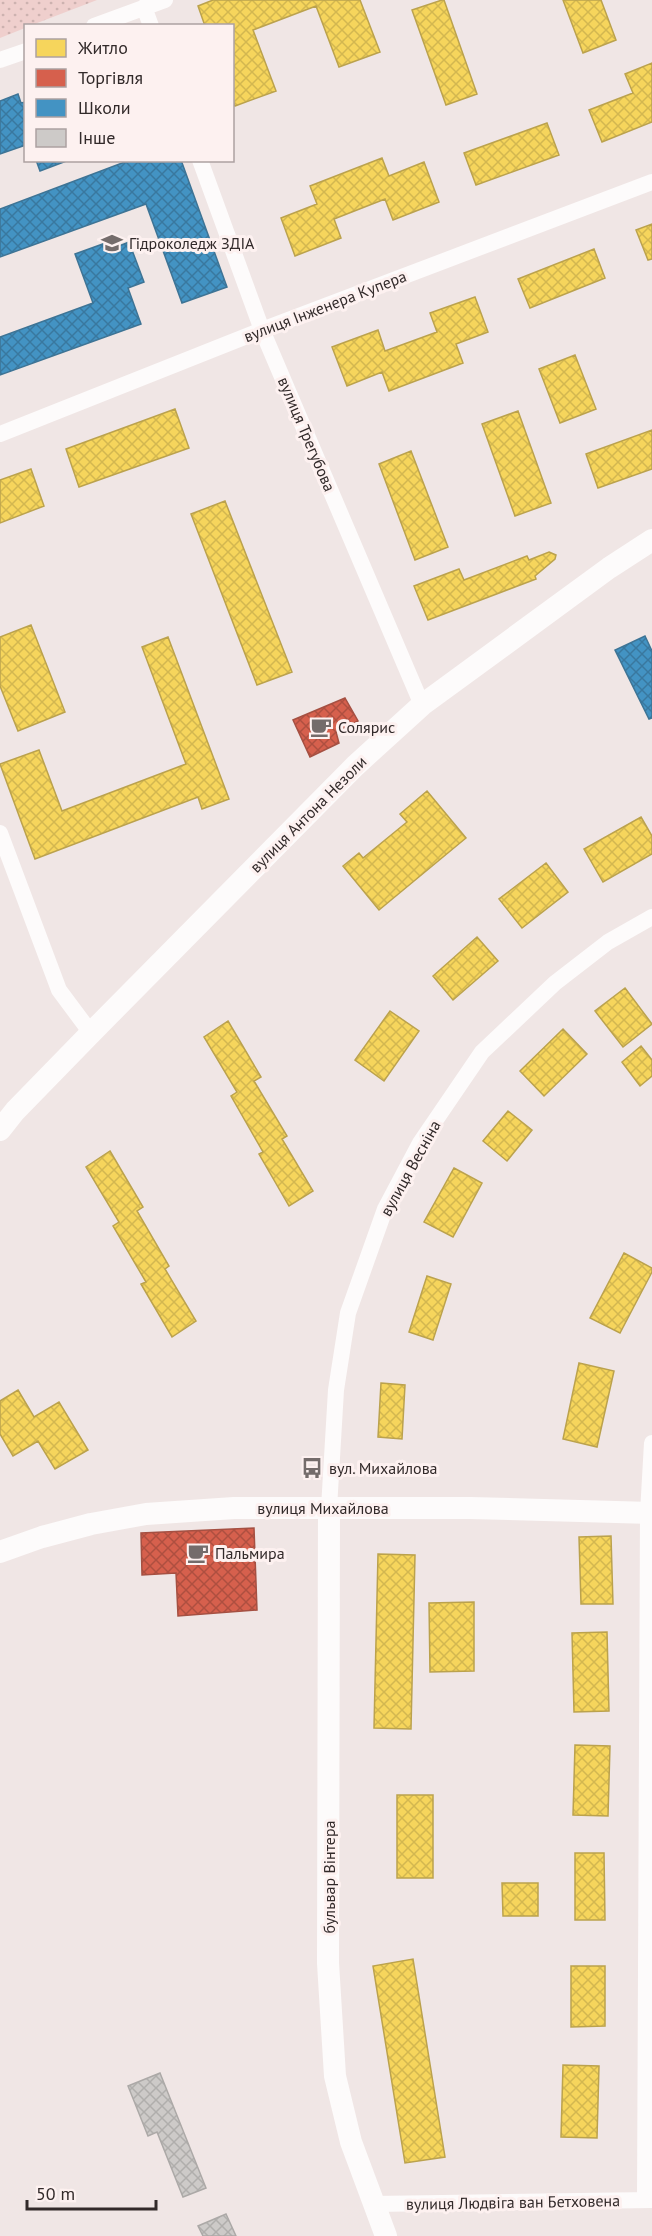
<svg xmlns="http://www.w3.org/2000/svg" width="652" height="2236" viewBox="0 0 652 2236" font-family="'PT Sans',sans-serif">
<defs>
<pattern id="park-dots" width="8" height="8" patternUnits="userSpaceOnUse" patternTransform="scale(1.5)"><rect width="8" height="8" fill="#efcfcd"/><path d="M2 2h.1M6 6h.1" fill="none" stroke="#cdb2b0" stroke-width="1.8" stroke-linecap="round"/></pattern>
<pattern id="homes-cross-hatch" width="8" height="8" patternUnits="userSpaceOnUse" patternTransform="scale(1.5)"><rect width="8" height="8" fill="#f6d55c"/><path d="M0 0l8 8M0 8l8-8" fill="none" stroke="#d3b750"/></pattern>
<pattern id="shops-cross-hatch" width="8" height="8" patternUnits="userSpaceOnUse" patternTransform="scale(1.5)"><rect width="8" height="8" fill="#d6604d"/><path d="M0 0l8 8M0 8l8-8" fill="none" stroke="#ae4f40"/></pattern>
<pattern id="schools-cross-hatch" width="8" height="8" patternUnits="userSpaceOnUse" patternTransform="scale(1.5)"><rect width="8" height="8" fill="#4393c3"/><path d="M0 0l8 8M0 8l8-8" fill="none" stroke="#39789f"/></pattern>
<pattern id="building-cross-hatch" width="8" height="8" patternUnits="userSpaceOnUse" patternTransform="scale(1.5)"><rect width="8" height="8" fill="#cdcac8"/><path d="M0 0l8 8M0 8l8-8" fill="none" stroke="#b0aeac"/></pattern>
</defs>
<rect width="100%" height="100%" fill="#f0e6e5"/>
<path fill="url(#park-dots)" d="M0,0H97L32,25L26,26L25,28L0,38Z"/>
<path fill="url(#homes-cross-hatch)" stroke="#bba24d" stroke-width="1.5" d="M213,0H360L380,52L339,67L316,6L253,30L276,91L235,106L232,99V26H205L198,6Z
M442,0H444L477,94L446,105L412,10Z
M563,0H601L616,40L583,53Z
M652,63V122L602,142L589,110L633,93L625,74Z
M547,123L559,155L476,185L464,153Z
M382,158L389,176L424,162L439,202L393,220L385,199L334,219L341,238L295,256L281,218L317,204L310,186Z
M652,224V259L648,260L636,230Z
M594,249L605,278L530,308L518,279Z
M475,297L488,332L456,344L463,363L389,391L382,372L347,386L332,347L378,330L385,351L437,332L430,313Z
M575,355L596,409L560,423L539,369Z
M175,409L189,448L79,487L66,449Z
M518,411L551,503L515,516L482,424Z
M652,430V469L598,488L586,454Z
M411,451L448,547L415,560L379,464Z
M31,469L44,506L0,523V480Z
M225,501L292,672L257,685L191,514Z
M549,552L556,555L555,559L535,576L536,579L428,620L414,586L459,569L464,580L527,556L529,560Z
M31,625L65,712L18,731L0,686V637Z
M168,637L229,799L202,809L198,797L35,859L0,764L39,750L62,811L186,764L142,647Z
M427,791L466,838L379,910L343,866L359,853L363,858L407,822L400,814Z
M641,817L652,836V854L603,882L584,849Z
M546,863L568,892L522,928L499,899Z
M477,937L498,961L453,1000L433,976Z
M625,988L652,1024L623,1047L595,1011Z
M390,1011L419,1031L384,1081L355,1060Z
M228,1021L261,1077L254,1081L287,1136L282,1139L313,1191L289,1206L259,1154L263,1152L231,1096L237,1092L204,1037Z
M563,1029L587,1054L544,1096L520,1071Z
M641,1046L652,1060V1076L640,1086L622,1062Z
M508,1111L532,1130L507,1161L483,1141Z
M110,1151L143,1207L137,1211L169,1266L165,1269L196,1321L172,1337L141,1284L146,1282L113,1226L119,1222L86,1167Z
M454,1168L482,1183L453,1237L424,1222Z
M624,1253L652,1268V1272L620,1333L590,1318Z
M427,1276L451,1284L433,1340L409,1332Z
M579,1363L614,1371L597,1447L563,1439Z
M381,1383L405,1385L402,1439L378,1437Z
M18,1390L34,1417L59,1402L88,1450L55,1469L38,1441L13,1456L0,1434V1401Z
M611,1536L613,1604H581L579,1537Z
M378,1554L415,1555L411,1729L374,1728Z
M474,1602V1671L430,1672L429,1603Z
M607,1632L609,1711L574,1712L572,1633Z
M575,1745L610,1746L608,1816L573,1815Z
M397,1795H433V1878H397Z
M575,1853H604L605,1920H575Z
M502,1883H538V1916H503Z
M413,1959L445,2157L405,2163L373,1966Z
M571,1966H605V2026L571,2027Z
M563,2065L599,2066L597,2138L561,2137Z"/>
<path fill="url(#shops-cross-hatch)" stroke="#a55042" stroke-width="1.5" d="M345,698L358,721L336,732L339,743L310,757L293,720Z
M254,1528L257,1610L178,1616L176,1573L142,1575L141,1533Z"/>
<path fill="url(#schools-cross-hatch)" stroke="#3e7495" stroke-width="1.5" d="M18,94L21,103L26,102V145L0,154V101Z
M36,160H69L40,171Z
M130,160H181L227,287L182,303L146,204L0,257V209Z
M111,241L114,248L129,242L144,282L128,288L141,324L0,375V337L93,303L75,254Z
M645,636L652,651V718L649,719L615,650Z"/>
<path fill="url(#building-cross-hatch)" stroke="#aca9a7" stroke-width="1.5" d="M160,2073L206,2188L183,2197L157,2132L148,2136L128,2086Z
M226,2214L236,2236H203L198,2226Z"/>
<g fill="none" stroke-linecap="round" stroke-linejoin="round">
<path stroke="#fdfbfb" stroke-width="16" d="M144,7L151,26
M94,26L165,0
M0,60L26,51
M200,160L262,330L422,705
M0,434L262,330L652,182
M0,833L59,990L91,1033
M329,1508L336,1390L348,1313L385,1209L420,1143L482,1052L555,983L608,942L652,917
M645,2200L648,1513L652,1443
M373,2204L652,2200"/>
<path stroke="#fdfbfb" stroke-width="22" d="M0,1130L15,1111L91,1033L355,766L422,705L609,568L652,540
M329,1508L328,1963L335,2076L351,2142L386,2236
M0,1552L42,1537L91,1524L146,1514L234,1508H470L652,1513"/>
</g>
<defs>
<symbol id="university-bare" viewBox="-9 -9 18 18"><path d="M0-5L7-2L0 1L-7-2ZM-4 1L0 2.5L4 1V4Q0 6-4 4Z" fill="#746c6b" stroke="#fdf1f0" stroke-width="2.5" paint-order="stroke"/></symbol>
<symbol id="cafe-bare" viewBox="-9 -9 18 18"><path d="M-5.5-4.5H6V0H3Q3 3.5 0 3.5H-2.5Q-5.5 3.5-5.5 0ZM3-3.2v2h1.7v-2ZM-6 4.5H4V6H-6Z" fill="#746c6b" stroke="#fdf1f0" stroke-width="2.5" paint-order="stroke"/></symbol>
<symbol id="bus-bare" viewBox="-9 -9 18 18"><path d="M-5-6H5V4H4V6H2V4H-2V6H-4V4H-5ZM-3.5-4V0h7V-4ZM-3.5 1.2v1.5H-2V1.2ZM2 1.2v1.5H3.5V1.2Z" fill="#746c6b" stroke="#fdf1f0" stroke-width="2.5" paint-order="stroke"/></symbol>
</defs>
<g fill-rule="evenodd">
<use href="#university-bare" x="97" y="228" width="30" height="30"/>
<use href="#cafe-bare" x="306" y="712" width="30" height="30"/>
<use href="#bus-bare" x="297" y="1453" width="30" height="30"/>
<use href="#cafe-bare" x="183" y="1538" width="30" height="30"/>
</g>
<g text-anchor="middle" stroke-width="6" stroke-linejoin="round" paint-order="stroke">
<g font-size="16" fill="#322a2a" stroke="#fdf1f0" text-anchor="start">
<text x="129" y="249">Гідроколедж ЗДIА</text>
<text x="338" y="733">Солярис</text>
<text x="329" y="1474">вул. Михайлова</text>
<text x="215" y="1559">Пальмира</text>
</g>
<g font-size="16" fill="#322a2a" stroke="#fdf1f0">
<text transform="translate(325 306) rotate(-21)" y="6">вулиця Інженера Купера</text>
<text transform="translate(307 434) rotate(67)" y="6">вулиця Трегубова</text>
<text transform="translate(308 814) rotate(-45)" y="6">вулиця Антона Незоли</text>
<text transform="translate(410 1168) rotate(-61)" y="6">вулиця Весніна</text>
<text x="323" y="1514">вулиця Михайлова</text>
<text transform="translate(329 1877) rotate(-90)" y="6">бульвар Вінтера</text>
<text transform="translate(513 2202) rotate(-1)" y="6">вулиця Людвіга ван Бетховена</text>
</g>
</g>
<rect x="24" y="24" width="210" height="138" fill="#fdf1f0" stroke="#aca1a1" stroke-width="1.5"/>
<rect x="36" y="39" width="30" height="18" fill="#f6d55c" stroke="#aca1a1" stroke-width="1.5"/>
<text x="78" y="54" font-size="18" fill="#322a2a">Житло</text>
<rect x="36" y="69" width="30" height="18" fill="#d6604d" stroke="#aca1a1" stroke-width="1.5"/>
<text x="78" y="84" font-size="18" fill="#322a2a">Торгівля</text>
<rect x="36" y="99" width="30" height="18" fill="#4393c3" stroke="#aca1a1" stroke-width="1.5"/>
<text x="78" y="114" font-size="18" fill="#322a2a">Школи</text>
<rect x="36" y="129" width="30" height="18" fill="#cdcac8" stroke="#aca1a1" stroke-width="1.5"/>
<text x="78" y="144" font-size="18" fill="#322a2a">Інше</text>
<path d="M27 2200v9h129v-9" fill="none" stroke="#322a2a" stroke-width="3"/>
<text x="36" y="2200" font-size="18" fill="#322a2a" stroke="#fdf1f0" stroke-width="4.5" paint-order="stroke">50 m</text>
</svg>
